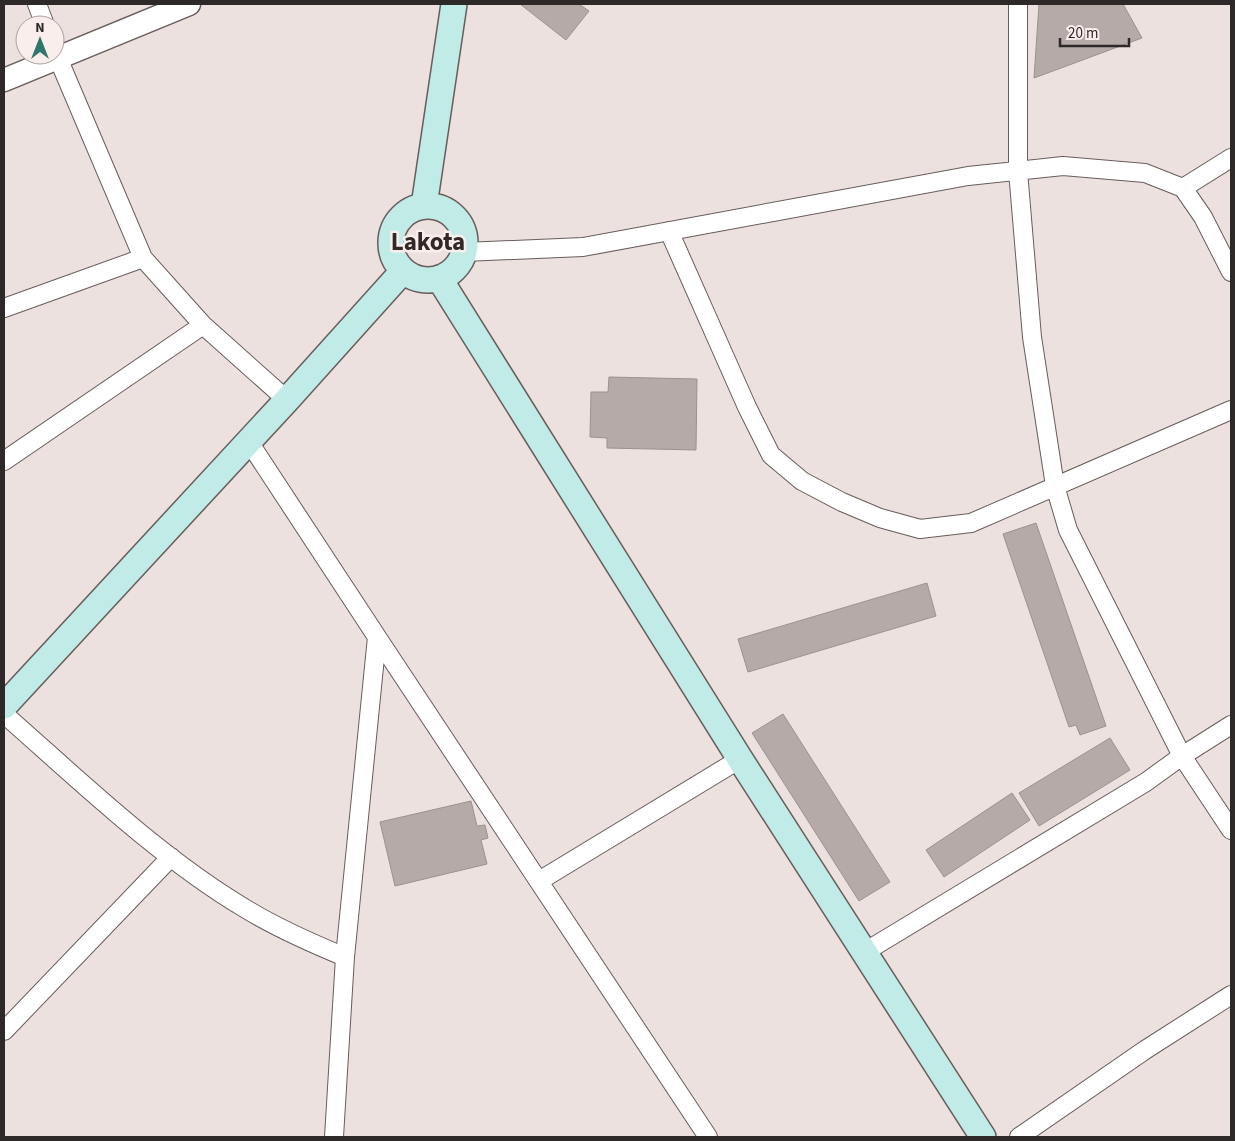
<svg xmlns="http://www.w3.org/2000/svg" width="1235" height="1141" viewBox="0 0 1235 1141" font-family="'Source Sans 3',sans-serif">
<rect width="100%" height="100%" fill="#ece1df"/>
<path fill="#b5aaa8" stroke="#9c918f" d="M520,4H579L589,11L566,40Z
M1039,4H1123L1142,38L1034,78Z
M609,377L697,379L696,450L607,448V438L590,437L591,392H608Z
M1036,523L1106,726L1080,735L1076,725L1069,727L1003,534Z
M927,583L936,616L748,672L738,639Z
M783,714L890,882L859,901L752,733Z
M1110,738L1130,770L1039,826L1019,793Z
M1012,793L1030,820L944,877L926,850Z
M471,801L477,826L485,825L488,838L481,840L487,864L395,886L380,822Z"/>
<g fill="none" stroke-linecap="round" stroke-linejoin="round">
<defs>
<path id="minor" d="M37,4L45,25
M1018,4V171L1032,337L1055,486L1068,530L1182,756L1231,830
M55,51L143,258L203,325L287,400
M1183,188L1231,158
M669,231L747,407L771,455L802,481L842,502L880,518L920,529L971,523L1231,410
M464,252L583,247L968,176L1063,166L1145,173L1183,188L1203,217L1231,272
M4,308L143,258
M249,442L377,637L345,957L334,1137
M4,461L203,325
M377,637L708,1137
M4,714C79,780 160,858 246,909C277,928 311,943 345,957
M539,881L740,759
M863,953L1146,782L1182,756L1231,725
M4,1031L171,857
M1019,1137L1145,1050L1231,995"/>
<path id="tertiary" d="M4,80L189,4"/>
<path id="secondary" d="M391 243a37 37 0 1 1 74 0a37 37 0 1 1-74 0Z
M424,206L454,4
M439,278L740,759L983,1137
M4,706L287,400L403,271"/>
</defs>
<use href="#minor" stroke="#675d5b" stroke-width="20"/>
<use href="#tertiary" stroke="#675d5b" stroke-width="25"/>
<use href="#secondary" stroke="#675d5b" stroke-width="28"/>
<use href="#minor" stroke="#fff" stroke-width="18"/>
<use href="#tertiary" stroke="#fff" stroke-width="22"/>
<use href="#secondary" stroke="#c0ebe6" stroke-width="25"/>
</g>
<g text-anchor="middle" stroke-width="5" stroke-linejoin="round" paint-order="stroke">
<g font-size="25" font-weight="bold" fill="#312927" stroke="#faeeec">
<text x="428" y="250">Lakota</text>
</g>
</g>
<rect width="1235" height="1141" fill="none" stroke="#2d2928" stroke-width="10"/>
<g transform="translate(40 40)"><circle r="24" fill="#faeeec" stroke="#a89f9e"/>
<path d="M0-4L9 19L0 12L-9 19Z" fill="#2f766d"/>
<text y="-8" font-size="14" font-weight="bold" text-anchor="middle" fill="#2d2928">N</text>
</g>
<path d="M1060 38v8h69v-8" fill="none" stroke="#2d2928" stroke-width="2.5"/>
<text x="1068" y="38" font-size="15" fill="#2d2928" stroke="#faeeec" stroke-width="4" paint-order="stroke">20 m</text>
</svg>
